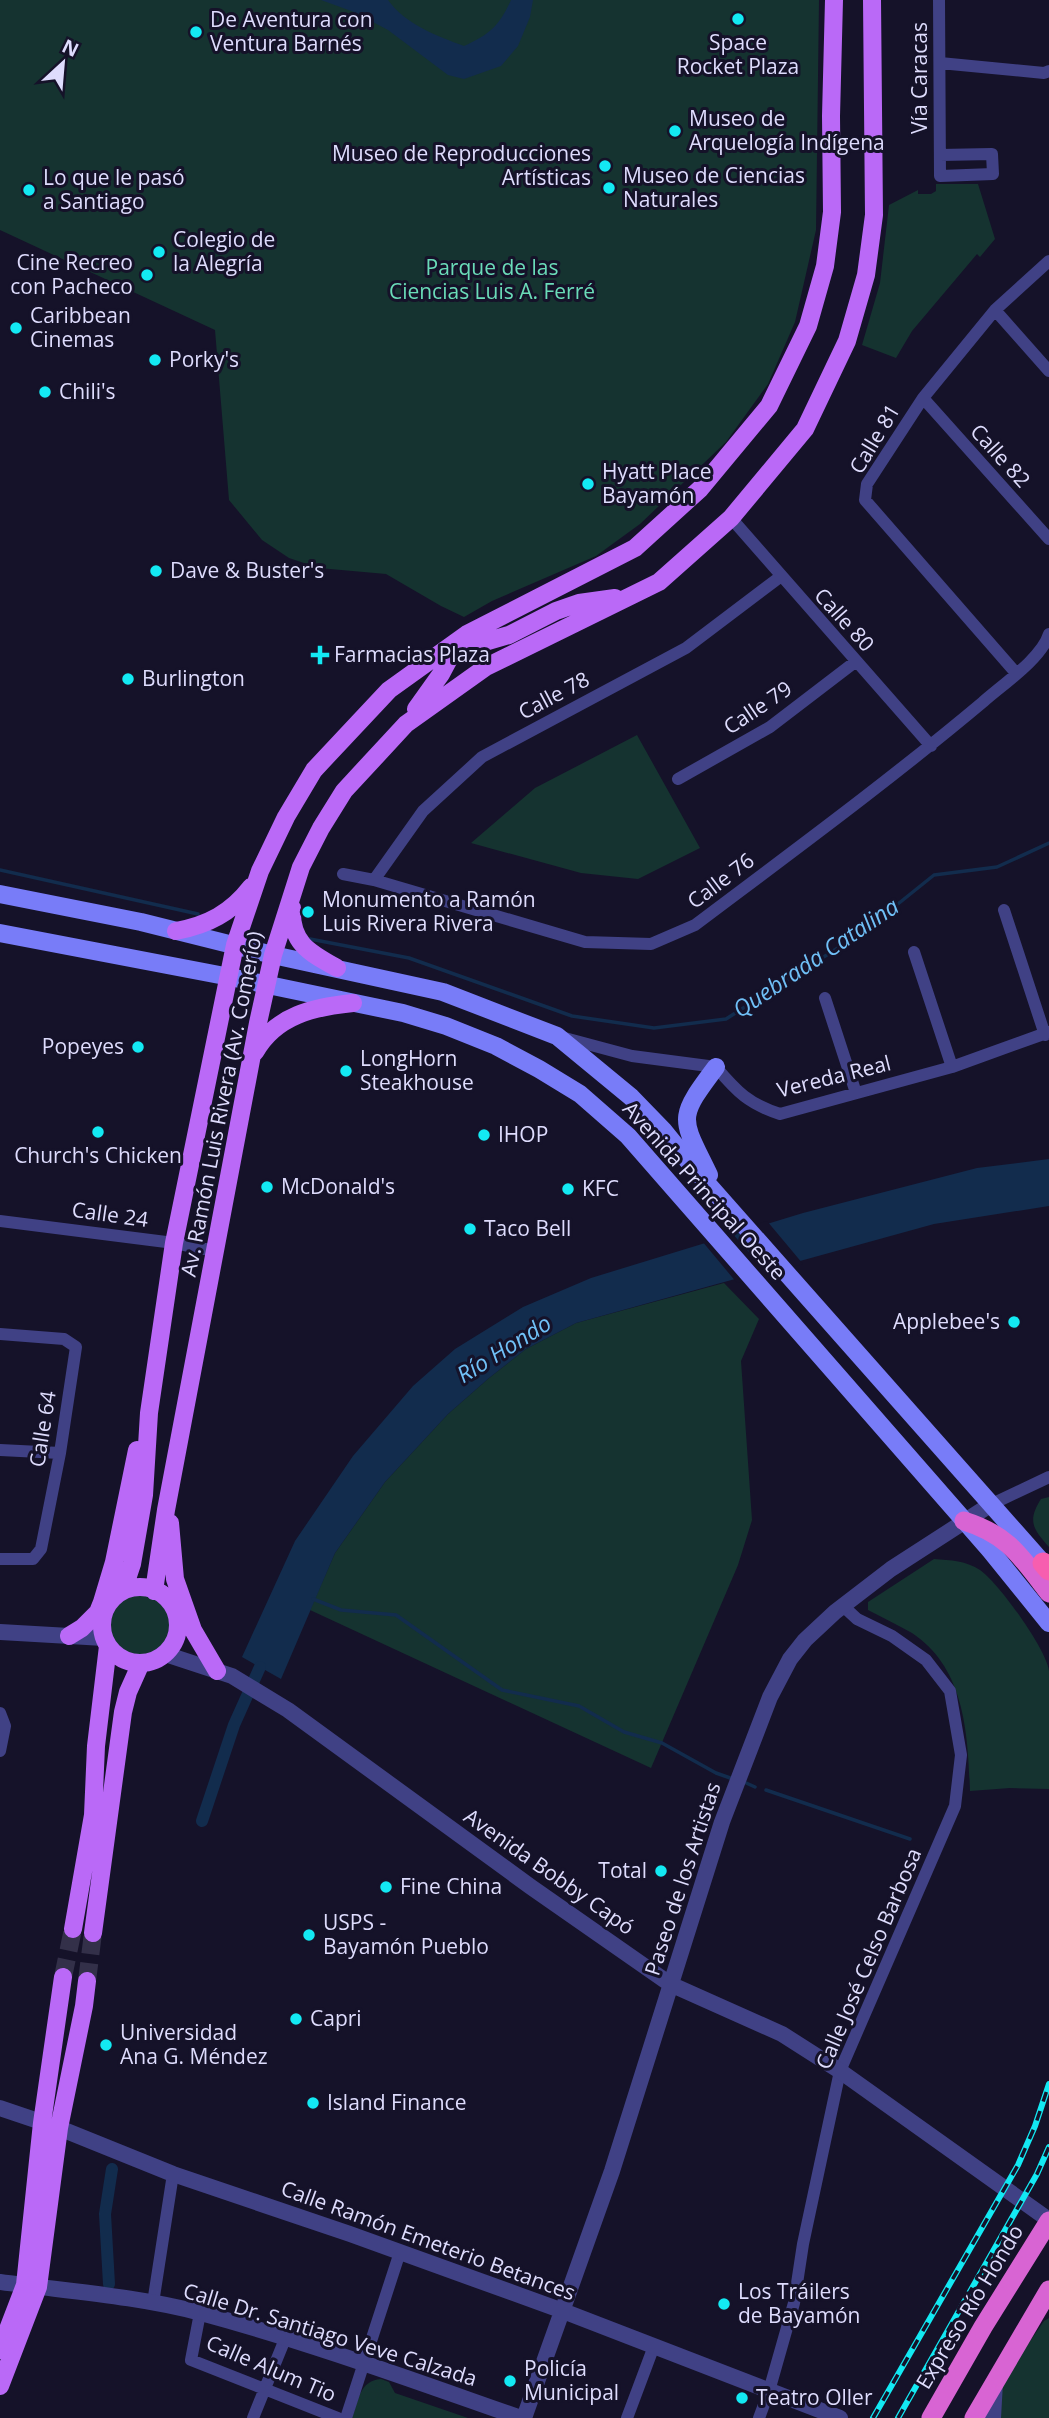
<svg xmlns="http://www.w3.org/2000/svg" width="1049" height="2418" viewBox="0 0 1049 2418" font-family="'Open Sans',sans-serif">
<rect width="100%" height="100%" fill="#151229"/>
<path fill="#153330" d="M0,0H819L816,230L795,322L768,384L726,442L640,524L596,556L492,601L464,617L441,606L386,574L319,568L289,558L262,540L229,500L215,330L0,230Z
M936,184H978L995,239L980,257L977,254L912,331L896,358L862,345L880,283L889,205L918,190V194H931L936,191Z
M637,735L700,848L638,879L581,873L471,843L535,788Z
M724,1283L759,1319L741,1361L752,1520L738,1565L651,1768L310,1610L335,1553L385,1482L448,1414L489,1378L526,1349L576,1323Z
M1049,1497V1547C1033,1529 1027,1521 1041,1499Z
M934,1559C950,1560 967,1561 980,1570C998,1582 1047,1650 1049,1671C1049,1709 1049,1750 1049,1789L1010,1788L970,1791C968,1734 965,1668 912,1633C898,1625 883,1618 868,1610V1602Z
M106 1625a33 33 0 1 1 66 0a33 33 0 1 1-66 0Z
M1049,2318V2418H983L1012,2367L1044,2321Z
M381,2379L389,2382L395,2393L468,2418H352C359,2400 359,2381 381,2379Z"/>
<path fill="#122c4d" d="M321,0H388C405,24 437,36 464,46C490,34 499,26 511,0H533L530,17L518,46L501,66L464,79L448,75L388,30L354,12Z
M1049,1159V1206L934,1224L576,1323L526,1349L489,1378L448,1414L385,1482L335,1553L281,1679L242,1657L295,1541L353,1456L413,1386L455,1349L523,1307L591,1278L803,1213L977,1168Z"/>
<path fill="#151229" d="M767,1221L803,1264L773,1272L737,1230Z
M731,1232L768,1274L737,1283L702,1241Z"/>
<g fill="none" stroke-linecap="round" stroke-linejoin="round">
<path stroke="#122c4d" stroke-width="3.5" d="M0,870L198,914
M310,939L409,958L572,1016L654,1028L726,1019L863,932L934,875L997,867L1049,843
M313,1599L341,1610L396,1615L502,1690L579,1706L624,1732L662,1743L716,1773L733,1779
M744,1782L755,1787
M766,1790L910,1839"/>
<path stroke="#122c4d" stroke-width="12" d="M202,1821L234,1725L260,1667
M109,2284L105,2214L112,2169"/>
<path stroke="#333049" stroke-width="18" stroke-dasharray="18 9" stroke-linecap="butt" d="M63,1977L73,1929
M87,1981L93,1933"/>
<path stroke="#404185" stroke-width="12" d="M939,0L940,176L993,174L992,154L940,155
M940,63L1044,73L1049,71
M995,310L1049,371
M923,398L1049,539
M731,518L931,746
M1016,673L865,500L867,484L923,398L995,310L1049,261
M678,779L770,727L855,662
M343,874L374,880L585,942L651,944L695,925C792,852 890,780 983,702C1002,685 1042,658 1049,634
M374,880L423,811L482,757L686,648L780,577
M1004,910L1045,1035
M914,952L952,1067
M825,998L856,1093
M561,1037L632,1056L716,1067C737,1092 749,1104 780,1114L952,1067L1049,1032
M0,1221L174,1243L215,1251
M0,1334L64,1339L76,1347L60,1453L41,1549L33,1559H0
M0,1450L60,1453
M990,1505L1049,1477
M0,1713L5,1726L0,1751
M153,2303L173,2174
M200,2313L191,2360L338,2418
M253,2418L285,2339
M346,2418L400,2252
M627,2418L654,2346
M759,2418L769,2391L794,2303L803,2244L840,2071L955,1806L961,1755L950,1691L926,1660L892,1636L857,1619L843,1606"/>
<path stroke="#404185" stroke-width="16" d="M0,1632L104,1638
M165,1654L232,1676L288,1710L531,1887L670,1984L782,2034L840,2071L1049,2220
M0,2108L59,2128L173,2174L350,2234L563,2311L840,2418
M0,2282C65,2291 137,2296 201,2313C309,2342 415,2381 521,2418
M524,2418L612,2171L722,1822L770,1697L790,1659L805,1640L835,1612L891,1569L990,1505
M993,2418L995,2382"/>
<path stroke="#787cf8" stroke-width="18" d="M0,894L141,922L273,955L443,992L557,1036L631,1097L663,1130L697,1172L1043,1563
M0,933L230,977L403,1013L446,1026L496,1046L539,1069L580,1094L628,1136L990,1550L1049,1623
M709,1175C681,1117 676,1120 716,1067"/>
<path stroke="#ba69f7" stroke-width="18" d="M459,640L481,643L509,635L556,611L579,603L615,598
M416,709L441,674L457,644
M292,908C290,943 310,953 337,968
M176,931C208,925 231,913 251,887
M255,1052C276,1015 314,1007 353,1003
M170,1523L175,1579L193,1630L217,1671
M102 1625a38 38 0 1 1 76 0a38 38 0 1 1-76 0Z
M123,1591L132,1564L144,1495L149,1413L174,1243L235,945L260,871L286,817L314,770L389,690L467,634L635,548L700,489L769,406L808,326L825,266L832,212L831,116L834,0
M154,1591L166,1510L258,1023L273,955L301,867L321,828L344,791L406,724L486,667L659,582L731,518L805,429L847,341L866,275L874,215L872,0
M69,1636L82,1628L98,1612L102,1602L114,1562L137,1450
M73,1929L93,1815L96,1746L108,1646
M93,1933L123,1712L128,1692L141,1663
M0,2350L25,2285L42,2123L63,1977
M0,2386L38,2287L59,2128L84,2006L87,1981"/>
<path stroke="#d864d3" stroke-width="19" d="M964,1521C1009,1535 1021,1557 1049,1593
M931,2418L983,2327L1049,2221
M974,2418L1049,2290"/>
<path stroke="#f75eaf" stroke-width="21" d="M1043,1563L1049,1570"/>
<defs>
<path id="rail" d="M873,2418L1018,2165L1035,2126L1049,2084
M898,2418L1037,2174L1049,2147"/>
</defs>
<use href="#rail" stroke="#13e9f3" stroke-width="6"/>
<use href="#rail" stroke="#151229" stroke-width="3.5" stroke-dasharray="10" stroke-linecap="butt"/>
</g>
<g fill="#13e9f3" stroke="#151229" stroke-width="2.5">
<circle cx="738" cy="19" r="7"/>
<circle cx="196" cy="32" r="7"/>
<circle cx="675" cy="131" r="7"/>
<circle cx="605" cy="166" r="7"/>
<circle cx="609" cy="188" r="7"/>
<circle cx="29" cy="190" r="7"/>
<circle cx="159" cy="252" r="7"/>
<circle cx="147" cy="275" r="7"/>
<circle cx="16" cy="328" r="7"/>
<circle cx="155" cy="360" r="7"/>
<circle cx="45" cy="392" r="7"/>
<circle cx="588" cy="484" r="7"/>
<circle cx="156" cy="571" r="7"/>
<path d="M316.5 644.5h7v7h7v7h-7v7h-7v-7h-7v-7h7z"/>
<circle cx="128" cy="679" r="7"/>
<circle cx="308" cy="912" r="7"/>
<circle cx="138" cy="1047" r="7"/>
<circle cx="346" cy="1071" r="7"/>
<circle cx="98" cy="1132" r="7"/>
<circle cx="484" cy="1135" r="7"/>
<circle cx="267" cy="1187" r="7"/>
<circle cx="568" cy="1189" r="7"/>
<circle cx="470" cy="1229" r="7"/>
<circle cx="1014" cy="1322" r="7"/>
<circle cx="661" cy="1871" r="7"/>
<circle cx="386" cy="1887" r="7"/>
<circle cx="309" cy="1935" r="7"/>
<circle cx="296" cy="2019" r="7"/>
<circle cx="106" cy="2045" r="7"/>
<circle cx="313" cy="2103" r="7"/>
<circle cx="724" cy="2304" r="7"/>
<circle cx="510" cy="2381" r="7"/>
<circle cx="742" cy="2398" r="7"/>
</g>
<g text-anchor="middle" stroke-width="6" stroke-linejoin="round" paint-order="stroke">
<g font-size="21" fill="#dedcfd" stroke="#151229" text-anchor="start">
<text x="210" y="27">De Aventura con<tspan x="210" dy="24">Ventura Barnés</tspan></text>
<text x="738" y="50" text-anchor="middle">Space<tspan x="738" dy="24">Rocket Plaza</tspan></text>
<text x="689" y="126">Museo de<tspan x="689" dy="24">Arquelogía Indígena</tspan></text>
<text x="591" y="161" text-anchor="end">Museo de Reproducciones<tspan x="591" dy="24">Artísticas</tspan></text>
<text x="623" y="183">Museo de Ciencias<tspan x="623" dy="24">Naturales</tspan></text>
<text x="43" y="185">Lo que le pasó<tspan x="43" dy="24">a Santiago</tspan></text>
<text x="173" y="247">Colegio de<tspan x="173" dy="24">la Alegría</tspan></text>
<text x="133" y="270" text-anchor="end">Cine Recreo<tspan x="133" dy="24">con Pacheco</tspan></text>
<text x="30" y="323">Caribbean<tspan x="30" dy="24">Cinemas</tspan></text>
<text x="169" y="367">Porky's</text>
<text x="59" y="399">Chili's</text>
<text x="602" y="479">Hyatt Place<tspan x="602" dy="24">Bayamón</tspan></text>
<text x="170" y="578">Dave &amp; Buster's</text>
<text x="334" y="662">Farmacias Plaza</text>
<text x="142" y="686">Burlington</text>
<text x="322" y="907">Monumento a Ramón<tspan x="322" dy="24">Luis Rivera Rivera</tspan></text>
<text x="124" y="1054" text-anchor="end">Popeyes</text>
<text x="360" y="1066">LongHorn<tspan x="360" dy="24">Steakhouse</tspan></text>
<text x="498" y="1142">IHOP</text>
<text x="98" y="1163" text-anchor="middle">Church's Chicken</text>
<text x="281" y="1194">McDonald's</text>
<text x="582" y="1196">KFC</text>
<text x="484" y="1236">Taco Bell</text>
<text x="1000" y="1329" text-anchor="end">Applebee's</text>
<text x="647" y="1878" text-anchor="end">Total</text>
<text x="400" y="1894">Fine China</text>
<text x="323" y="1930">USPS -<tspan x="323" dy="24">Bayamón Pueblo</tspan></text>
<text x="310" y="2026">Capri</text>
<text x="120" y="2040">Universidad<tspan x="120" dy="24">Ana G. Méndez</tspan></text>
<text x="327" y="2110">Island Finance</text>
<text x="738" y="2299">Los Tráilers<tspan x="738" dy="24">de Bayamón</tspan></text>
<text x="524" y="2376">Policía<tspan x="524" dy="24">Municipal</tspan></text>
<text x="756" y="2405">Teatro Oller</text>
</g>
<g font-size="21" fill="#dedcfd" stroke="#151229">
<text transform="translate(920 78) rotate(-90)" y="7">Vía Caracas</text>
<text transform="translate(875 439) rotate(-59)" y="7">Calle 81</text>
<text transform="translate(1000 456) rotate(48)" y="7">Calle 82</text>
<text transform="translate(844 620) rotate(48)" y="7">Calle 80</text>
<text transform="translate(554 696) rotate(-28)" y="7">Calle 78</text>
<text transform="translate(758 708) rotate(-34)" y="7">Calle 79</text>
<text transform="translate(721 881) rotate(-37)" y="7">Calle 76</text>
<text transform="translate(834 1077) rotate(-14)" y="7">Vereda Real</text>
<text transform="translate(222 1104) rotate(-79)" y="7">Av. Ramón Luis Rivera (Av. Comerío)</text>
<text transform="translate(704 1191) rotate(48)" y="7">Avenida Principal Oeste</text>
<text transform="translate(110 1215) rotate(8)" y="7">Calle 24</text>
<text transform="translate(43 1429) rotate(-81)" y="7">Calle 64</text>
<text transform="translate(549 1872) rotate(35)" y="7">Avenida Bobby Capó</text>
<text transform="translate(683 1879) rotate(-72)" y="7">Paseo de los Artistas</text>
<text transform="translate(869 1959) rotate(-67)" y="7">Calle José Celso Barbosa</text>
<text transform="translate(428 2241) rotate(20)" y="7">Calle Ramón Emeterio Betances</text>
<text transform="translate(970 2307) rotate(-59)" y="7">Expreso Río Hondo</text>
<text transform="translate(330 2335) rotate(17)" y="7">Calle Dr. Santiago Veve Calzada</text>
<text transform="translate(271 2369) rotate(23)" y="7">Calle Alum Tio</text>
</g>
<g font-size="21" fill="#6adbb8" stroke="#151229">
<text x="492" y="275">Parque de las<tspan x="492" dy="24">Ciencias Luis A. Ferré</tspan></text>
</g>
<g font-size="23" font-style="italic" fill="#70c0f7" stroke="#151229">
<text transform="translate(816 958) rotate(-34)" y="8">Quebrada Catalina</text>
<text transform="translate(504 1349) rotate(-32)" y="8">Río Hondo</text>
</g>
</g>
<g transform="translate(63 63) rotate(26)" stroke="#151229" stroke-width="5" paint-order="stroke">
<path d="M0-5L12 26L0 18L-12 26Z" fill="#dedcfd"/>
<text y="-10" font-size="19" font-weight="bold" text-anchor="middle" fill="#dedcfd">N</text>
</g>
</svg>
